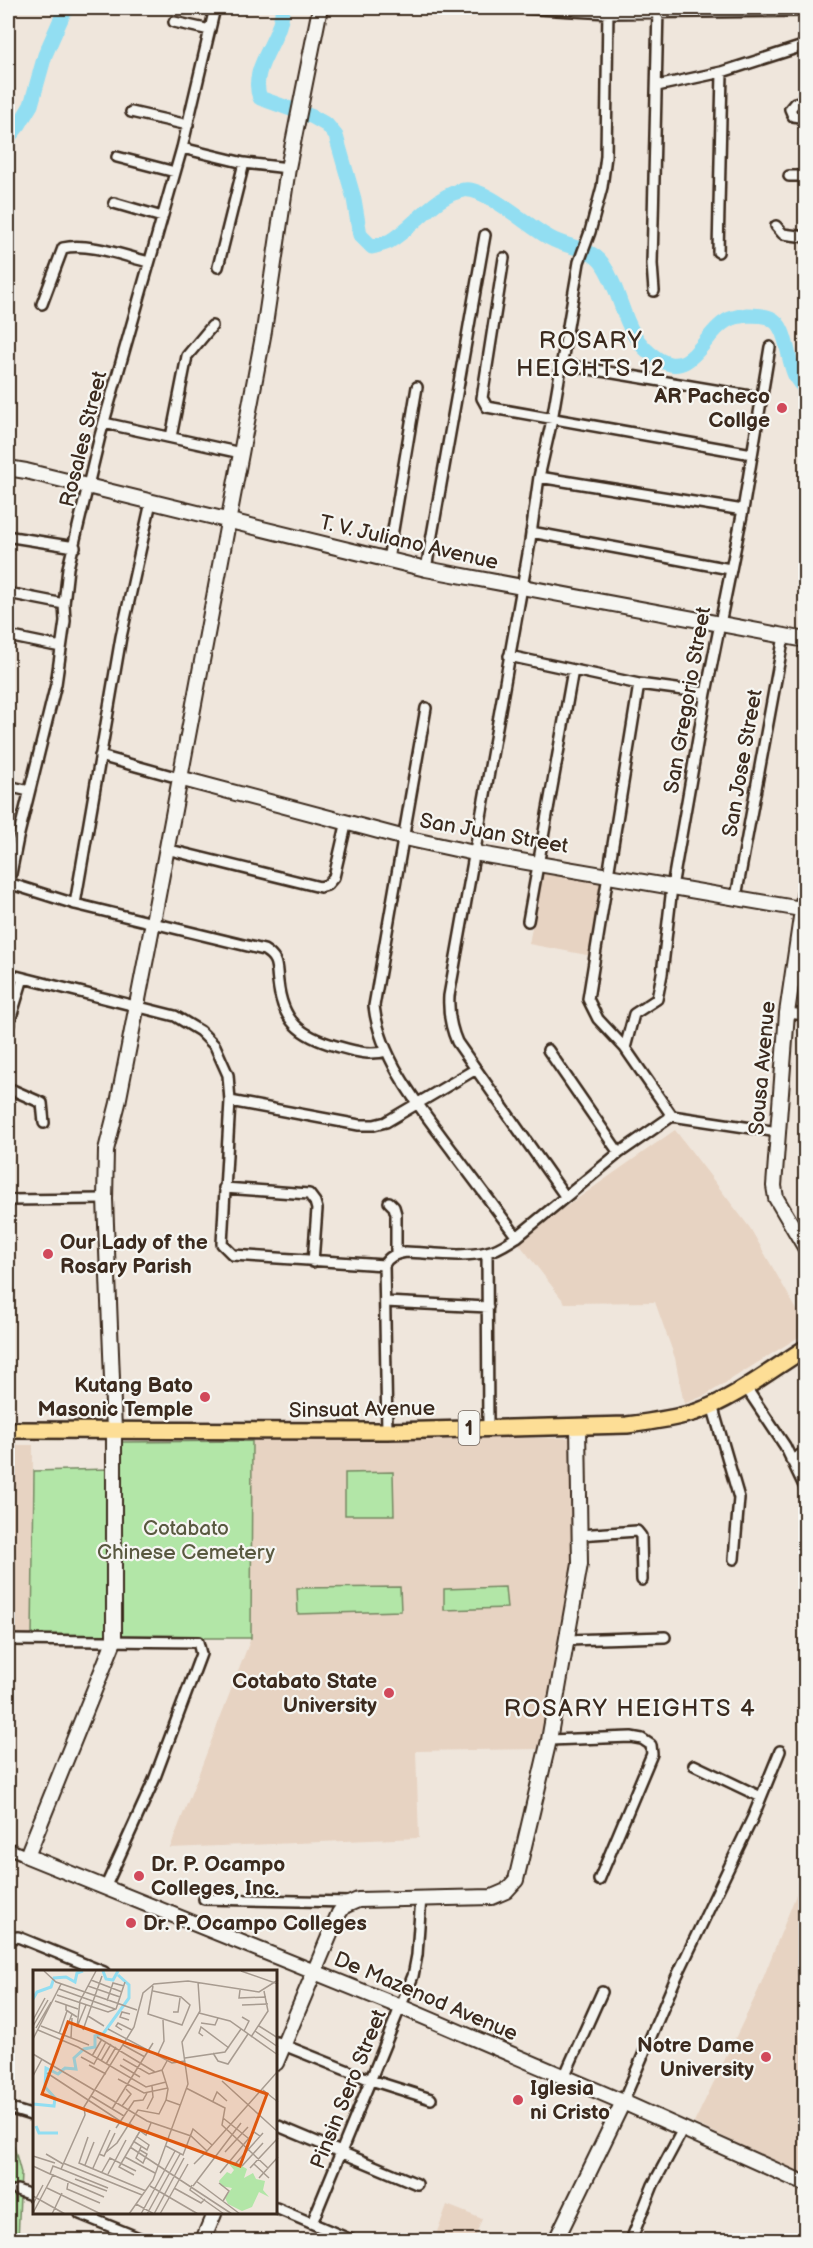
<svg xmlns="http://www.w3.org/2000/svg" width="813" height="2248" viewBox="0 0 813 2248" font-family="'Balsamiq Sans',sans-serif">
<rect width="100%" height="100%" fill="#efe6dc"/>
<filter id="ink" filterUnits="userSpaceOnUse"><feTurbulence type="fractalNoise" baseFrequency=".0167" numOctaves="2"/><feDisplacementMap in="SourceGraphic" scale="12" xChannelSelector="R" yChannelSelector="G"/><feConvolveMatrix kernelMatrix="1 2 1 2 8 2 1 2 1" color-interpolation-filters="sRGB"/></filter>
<g filter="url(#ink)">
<path fill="#e7d3c2" d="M543,868L607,880L592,956L529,944Z
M675,1130L750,1228L805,1324V1333L706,1395L684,1404L675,1358L655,1302L565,1303L517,1241Z
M403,1438H573L574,1570L538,1749L416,1751L419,1838L170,1848L251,1638L252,1441Z
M8,1445H33L32,1635H8Z
M805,1872V2175L694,2123L758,1991Z
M447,2205L482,2219L474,2240H460L437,2232Z"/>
<path fill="#b2e6a7" stroke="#768862" stroke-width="1.5" d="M252,1441L251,1638H121L120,1442Z
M108,1469V1638L32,1637L34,1471Z
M393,1472L394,1515H345V1473Z
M400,1587L401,1611L298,1614L297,1588Z
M505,1587L507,1608L444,1610V1589Z
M8,2137L12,2139L21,2173L18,2240H8Z"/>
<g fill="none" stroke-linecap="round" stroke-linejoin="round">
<path stroke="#92def2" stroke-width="15" d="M283,8C282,14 281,20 279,26C272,49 250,73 260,98L313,117L327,125L336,136L354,199L360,235L372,247C378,245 385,244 390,241C413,228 436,194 464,190C484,186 530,228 550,238C567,248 590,247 602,263C625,296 621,336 658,359C692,380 703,334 726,321C732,317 740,316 747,315C754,315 764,315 770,318C793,328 784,377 806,388
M8,138L19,125L31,105L45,55L64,12L69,8"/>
<defs>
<path id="street" d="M520,8L608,13L806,11
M174,22L210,30
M657,86L722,72L806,45
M806,100L795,103L790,109L793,116L806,118
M131,112L188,125
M182,148L244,163L288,168
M117,157L175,172
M789,176H806
M114,203L162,217
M776,226L783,234L806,237
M718,252L722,72
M504,258L482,398L487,407L752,454
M218,267L244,163
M654,291L652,264L658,8
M42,304L63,248C88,242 124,256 149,262
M560,364L762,398
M104,423L241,453
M171,437L187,356L212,326
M539,477L743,510
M531,532L730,569
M12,537L75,547
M388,560L417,387
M426,569L485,235
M8,593L64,604
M8,636L61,647
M509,656L639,684L706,693
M639,684L588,999L598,1019L625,1048L672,1116L778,1132
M426,708L374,1006C380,1060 422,1110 454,1153C475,1181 496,1209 517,1237
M100,756L179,778
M8,786L29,791
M166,849L320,887L327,885L334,877L347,821
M8,883L75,904L264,950C279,959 276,967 278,982C282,1021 300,1036 336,1046C354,1051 369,1056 387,1051
M9,884L18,838L56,684L65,621L64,604L68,568L100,436L182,148L215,8
M736,897L784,636
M75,904L121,637L151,502
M528,921L573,670
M8,974L175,1016L200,1031L215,1046L228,1075L230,1101L222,1244L233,1255L384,1265
M787,1013L806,1015
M8,1027L23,978
M625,1048L634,1014L657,999L662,974L672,887L706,693L743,510L770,347
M548,1050L619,1153
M8,1088L42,1103L44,1123
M230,1101L359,1125H374L386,1122L476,1069
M224,1188L309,1194L315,1202L317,1209L313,1262
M565,1196L457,1042C450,1026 448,1013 449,996L529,548L539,477L552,420L579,262L590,232L602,187L606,156L608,8
M8,1200L105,1199
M389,1202L394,1207L396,1214V1254
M487,1252L488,1428
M385,1302L488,1307
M745,1386L785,1446L806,1490
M712,1405L739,1498L734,1559
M387,1431L384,1265C389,1256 395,1254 406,1252C432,1253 462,1258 487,1252C498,1250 507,1243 517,1237L619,1153L672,1116
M791,1460L806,1452
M579,1535L637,1531L641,1536L642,1580
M8,1640L198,1642L201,1654L154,1780L105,1888
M567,1640L665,1637
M549,1740L631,1737L642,1739L651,1745L652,1754L599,1880
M694,1765L761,1797
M8,1848L27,1856
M204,1899L350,1902
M8,1938L18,1937L104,1972
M276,2042L371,2080L431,2099
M564,2077L602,1992
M623,2102L675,1980L753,1817L780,1751
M8,2108L34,2116
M276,2125L417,2184
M17,2190L34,2196
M276,2208L351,2240
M80,2214L144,2240
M312,2223L413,1976L417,1955L421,1897
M631,2240L653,2185L683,2129"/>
<path id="secondary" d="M320,8L288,168L264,331L153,922L118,1103L106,1150L105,1199L114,1430V1641L27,1856L401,2007L623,2102L806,2184
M8,468L26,471L426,569L806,640
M179,778L405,838L474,853L801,909
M806,883L787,1013L774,1186L776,1198L806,1249
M276,2063L339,1913L344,1906L358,1900L492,1897L506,1891L516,1880L549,1740L580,1564L578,1426
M203,2240L214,2214
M556,2240L623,2102"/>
<path id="primary" d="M8,1430L387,1431L627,1425C650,1422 673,1419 696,1412C734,1399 772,1369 806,1348"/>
</defs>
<use href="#street" stroke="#3b2a1e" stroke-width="14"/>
<use href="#secondary" stroke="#3b2a1e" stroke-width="18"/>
<use href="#primary" stroke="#3b2a1e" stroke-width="20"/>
<use href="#street" stroke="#f6f6f2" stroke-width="9"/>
<use href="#secondary" stroke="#f6f6f2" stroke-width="14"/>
<use href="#primary" stroke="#fdde96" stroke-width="15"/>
</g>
</g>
<g fill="#d1495b" stroke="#f6f6f2" stroke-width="2">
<circle cx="782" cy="408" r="6"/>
<circle cx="48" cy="1254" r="6"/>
<circle cx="205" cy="1397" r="6"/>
<circle cx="389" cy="1693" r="6"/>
<circle cx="139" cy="1876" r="6"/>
<circle cx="131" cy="1923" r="6"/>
<circle cx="766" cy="2057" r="6"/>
<circle cx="518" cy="2100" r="6"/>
</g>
<g text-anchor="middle" stroke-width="4.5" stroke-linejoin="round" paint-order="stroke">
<rect fill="#f6f6f2" stroke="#73675e" stroke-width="1.5" x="458.5" y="1411" width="21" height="34" rx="4.5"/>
<g font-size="20" font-weight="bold" fill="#3b2a1e">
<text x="469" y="1435">1</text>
</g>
<g font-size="21" font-weight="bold" fill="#3b2a1e" stroke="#f6f6f2" text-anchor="end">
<text x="770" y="403">AR Pacheco<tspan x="770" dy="24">Collge</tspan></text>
<text x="60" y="1249" text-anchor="start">Our Lady of the<tspan x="60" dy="24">Rosary Parish</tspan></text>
<text x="193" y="1392">Kutang Bato<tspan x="193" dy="24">Masonic Temple</tspan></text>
<text x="377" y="1688">Cotabato State<tspan x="377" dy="24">University</tspan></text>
<text x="151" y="1871" text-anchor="start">Dr. P. Ocampo<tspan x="151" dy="24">Colleges, Inc.</tspan></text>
<text x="143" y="1930" text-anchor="start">Dr. P. Ocampo Colleges</text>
<text x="754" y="2052">Notre Dame<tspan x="754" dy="24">University</tspan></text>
<text x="530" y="2095" text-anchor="start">Iglesia<tspan x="530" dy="24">ni Cristo</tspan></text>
</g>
<g font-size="21" fill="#3b2a1e" stroke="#f6f6f2">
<text transform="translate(83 439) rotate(-76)" y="7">Rosales Street</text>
<text transform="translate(409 542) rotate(13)" y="7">T. V. Juliano Avenue</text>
<text transform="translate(687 700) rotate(-80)" y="7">San Gregorio Street</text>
<text transform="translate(742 763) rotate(-80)" y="7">San Jose Street</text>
<text transform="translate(494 833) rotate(10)" y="7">San Juan Street</text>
<text transform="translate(762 1068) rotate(-85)" y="7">Sousa Avenue</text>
<text transform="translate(362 1409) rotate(-1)" y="7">Sinsuat Avenue</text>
<text transform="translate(426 1996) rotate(23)" y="7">De Mazenod Avenue</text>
<text transform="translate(348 2089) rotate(-68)" y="7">Pinsin Sero Street</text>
</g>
<g font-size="21" fill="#595940" stroke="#f6f6f2">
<text x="186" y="1535">Cotabato<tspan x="186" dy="24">Chinese Cemetery</tspan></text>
</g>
<g font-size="24" letter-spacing="1.5" fill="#3b2a1e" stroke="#f6f6f2">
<text x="591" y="348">ROSARY<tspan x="591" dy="28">HEIGHTS 12</tspan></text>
<text x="630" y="1716">ROSARY HEIGHTS 4</text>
</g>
</g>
<g transform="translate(33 1970)">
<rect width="244" height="244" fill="#efe6dc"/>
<path d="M202,192L214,199L211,208L220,203L223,209L232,211L230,220L236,227L226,222L219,237L209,241L195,234L192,228L199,218L188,216L186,211L194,202L198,204L201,200L196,194Z" fill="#b2e6a7"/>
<path fill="none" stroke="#92def2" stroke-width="3" d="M70,1L73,9L80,10L85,1M0,29L4,22L18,17L21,8L33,7L42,12L44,3L50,1M0,134L21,136L22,128L12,117L13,98L25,104L32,98L43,99L41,88L51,79L62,77V66L70,64L96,28V15L85,5M3,156L6,163H25"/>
<path fill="none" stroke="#a79b90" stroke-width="1.5" d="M11,1L23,12L104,40M208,1L245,14M58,10L89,22M55,16L87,27M26,19L82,39M207,20L206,28L233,27M120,21L148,27L157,35L149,55L115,44L120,16M24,25L75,42L83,39L92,12M22,31L45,39M74,31L80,13L91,16M33,35V40L44,47M53,35L44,57L47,31L63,1M209,35L235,34M58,37L69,6M140,42H145L147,28M166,43L197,51L245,85M55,46L71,56M209,47L216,51L211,61M0,50L12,28M96,50L87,47L89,42L97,44M168,53L182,55L185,48M0,56L15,30M8,56L56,75M226,56L245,68M3,58L18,32M75,59L139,93L152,91M5,60L45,77L113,117L133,112M50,60L58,37M89,60L83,56L85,53L99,60M222,61L245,77M26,64L34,41M170,66L166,63L168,57L196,78M64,67L122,102M218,67L235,41L231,21M38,68L39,48M0,69L28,14M90,75L112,87M24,83L39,44M180,83L185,91L195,94L215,64M0,84L61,120M59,86L69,69M124,86L131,71L130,50M48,87L61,94L73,72M152,88L192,82L208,59M90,89L116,104L129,100L134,91M68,91L78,74M73,94L83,77M56,95L73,104M87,95L107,107M129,100L135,119L133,130L147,135M14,103L87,151M0,106L9,89M85,109L111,123L135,118M189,111L245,162M153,118L192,138L189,155L235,198M62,120L114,151L158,166L174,181L245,101M230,120L245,132M58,126L91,146M180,131L184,122L194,131M89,136L98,124L93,119M79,139L120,73M114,139L120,127L119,116M190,148L215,168M96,153L113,165L118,153M83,158L101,131L110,130L114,123M55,167L46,193L113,221M100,171L114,180L116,175L103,166M133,176L150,185L160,159L179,175M97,177L199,244M107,180L114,184L110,193L103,188L108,177M192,182L215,157M72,183L84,173L105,140L126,144L133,130M13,184L30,194M66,184L71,186L82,163M0,186L22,193M92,187L122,203M30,193L109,225M203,193L230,163M161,194L174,181M221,194L236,208M52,195L61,172M0,196L17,204M209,196L230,173M60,198L77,160M217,198L245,168M28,199L75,218M69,202L77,188L103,201M187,203L221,162L227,166M75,204L93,170M20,205L71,227M101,205L86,197L107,161M226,208L245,187M42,209L74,221M163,211L207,244M35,213L34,219L67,233M186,213L196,221L190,231M159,215L157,220L191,244M117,216L165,244M160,216L208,153M14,218L68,244M141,218L168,233L172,229M0,226L32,244M0,234L10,215M103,234L121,244L151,188M0,243L20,205L17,204L20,196L28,199L52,145L51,137L101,57L110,23L121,14L155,11L226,22L245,10M19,244L29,223M96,244L120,210L155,114L149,72L167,41L165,12M108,244L142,181M114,244L147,184M127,244L155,194"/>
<path fill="#df570d" fill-opacity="0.15" stroke="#df570d" stroke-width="3" d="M35,52L234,124L207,196L9,124Z"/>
<rect width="244" height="244" fill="none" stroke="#3b2a1e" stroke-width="3"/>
</g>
<rect width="813" height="2248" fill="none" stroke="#f6f6f2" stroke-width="30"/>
<rect x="15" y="15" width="783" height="2218" fill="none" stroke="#3b2a1e" stroke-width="2" filter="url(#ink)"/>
</svg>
